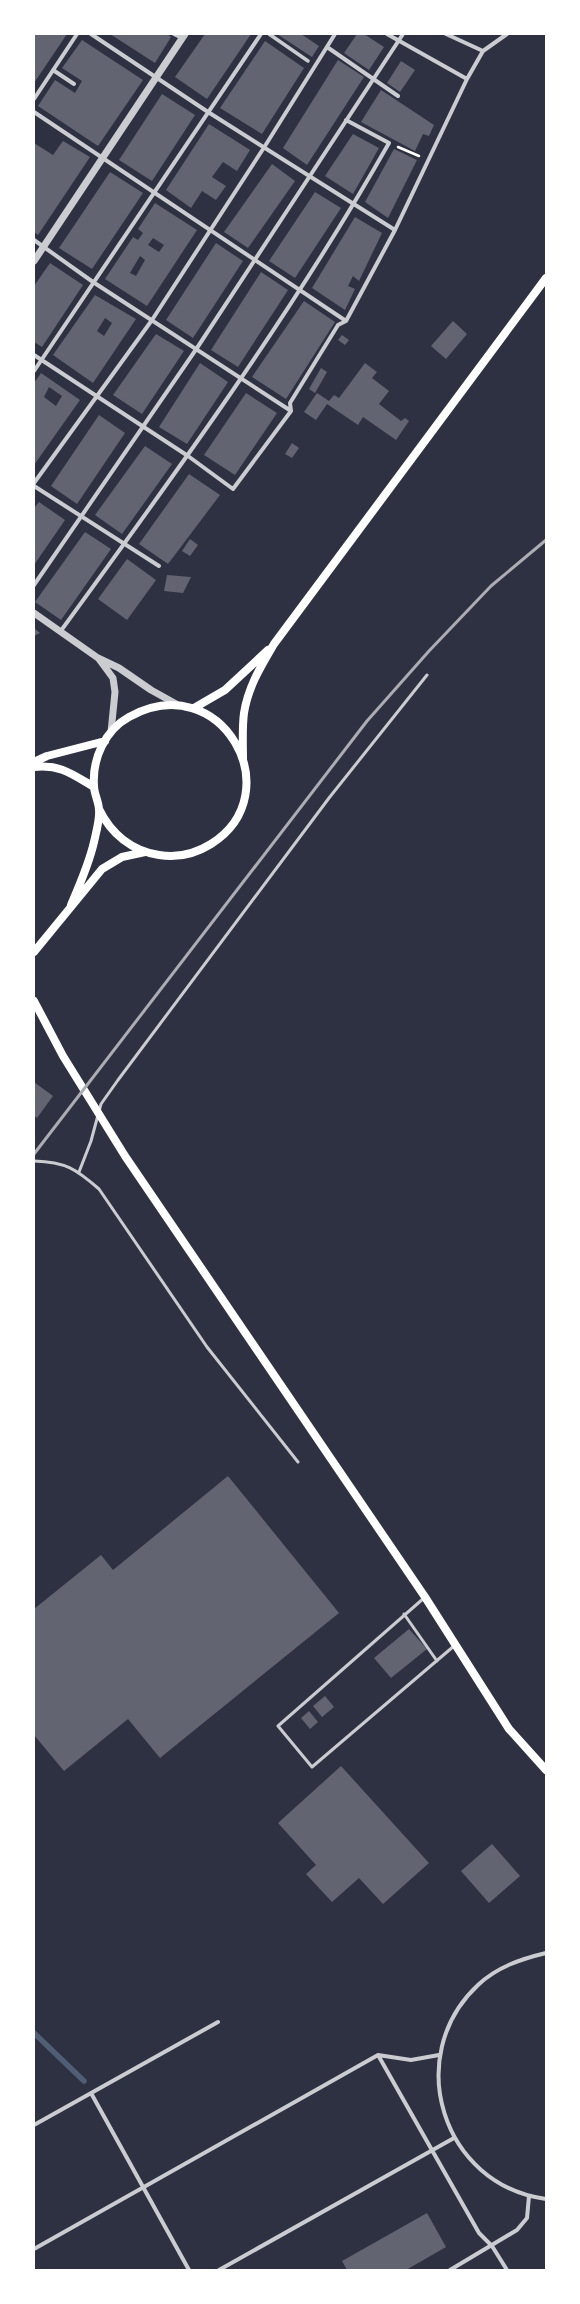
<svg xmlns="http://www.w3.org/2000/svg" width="580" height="2304" viewBox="0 0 580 2304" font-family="'DM Sans',sans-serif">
<rect width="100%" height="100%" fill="#2d3142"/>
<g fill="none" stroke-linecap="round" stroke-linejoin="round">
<path stroke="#4f5d75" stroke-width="5.5" d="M34,2033L84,2081"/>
</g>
<path fill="#626471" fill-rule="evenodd" d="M34,34H67L34,83Z
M110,34H167L171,37L155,63Z
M205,34H251L207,99L175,77Z
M277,34H301L319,46L312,57Z
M357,34H364L384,47L369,70L344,53Z
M82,40L143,80L98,146L38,106L55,80L75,93L82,81L62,68Z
M265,41L304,68L262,134L220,108Z
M338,60L364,77L307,165L283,148Z
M401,61L415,70L400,92L387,83Z
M381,90L434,125L429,136L423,134L415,151L361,122Z
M162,94L195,115L152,181L119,160Z
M209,124L250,150L237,171L223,162L212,177L226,186L216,200L202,191L191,208L166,190Z
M353,134L379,148L353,194L325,176Z
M63,141L90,157L38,235L34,232V143L53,155Z
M394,149L417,160L388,218L365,202Z
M272,164L295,181L248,248L224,232Z
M110,172L143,193L92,269L59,248Z
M315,192L341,208L295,278L269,261Z
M155,203L197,230L147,306L105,279L133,237L138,240L143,233L138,229ZM153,238L164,245L159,252L148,245ZM140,256L145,260L136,276L130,273Z
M355,217L382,233L359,281L353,276L348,286L355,289L345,310L312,288Z
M216,243L243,261L193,338L166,320Z
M50,263L83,285L42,347L34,342V286Z
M261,272L288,290L238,367L211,350Z
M95,295L136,319L93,383L53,355ZM105,318L112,323L104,336L97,331Z
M304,301L335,322L286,399L252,377Z
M453,321L467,334L446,359L431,346Z
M156,334L184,351L142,414L113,395Z
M342,335L349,340L345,345L338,340Z
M200,363L228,382L187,444L159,427Z
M365,363L377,372L372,378L389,391L379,404L401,421L405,418L409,421L396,440L363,417L358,425L327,404L316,420L304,412L317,393L329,401L334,395L339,398Z
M321,368L327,372L315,393L309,389Z
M41,373L80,400L34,465V383ZM49,387L62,396L56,406L44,397Z
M246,393L277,413L235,475L204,455Z
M99,415L125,433L77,504L51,486Z
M292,443L299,448L292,458L285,454Z
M145,446L172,464L122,534L95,515Z
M189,474L220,495L168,564L139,544Z
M39,502L65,520L34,565V508Z
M85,532L111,549L61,620L35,602Z
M190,539L198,545L190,556L182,551Z
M127,559L156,580L127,620L98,599Z
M167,575L191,577L183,593L164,591Z
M34,628L40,633L34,636Z
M34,1082L53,1096L37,1118L34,1115Z
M228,1476L339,1613L160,1758L128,1719L64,1771L34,1735V1609L101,1555L113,1570Z
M409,1629L427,1649L391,1678L374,1658Z
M325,1696L334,1707L322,1717L313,1706Z
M309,1711L318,1722L310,1729L301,1718Z
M341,1766L429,1863L383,1904L359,1878L332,1902L306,1874L316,1865L278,1823Z
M492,1844L520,1876L489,1903L461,1871Z
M427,2213L446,2247L406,2270H347L342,2261Z"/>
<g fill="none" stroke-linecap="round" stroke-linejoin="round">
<path stroke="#fff" stroke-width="2.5" d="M398,147L419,156"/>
<path stroke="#caccd0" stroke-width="3" d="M34,1161C66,1162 76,1169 99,1189L207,1347L298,1462
M79,1172L91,1141L101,1104L118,1080L329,798L427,675
M424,1598L278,1726L312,1767L454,1646
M404,1614L437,1661"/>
<path stroke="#caccd0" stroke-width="3.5" d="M269,34L308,61"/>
<path stroke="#caccd0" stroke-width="4" d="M91,34L208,112L395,230
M174,34L182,38
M387,34L467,79
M446,34L483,51
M327,47L398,96
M53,70L74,84
M34,99L77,34
M34,112L346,321
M34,240L93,282L291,411
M34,355L188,456L233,489L291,411L290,403L338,325L346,321L395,230L467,79L483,51L507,34
M34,371L261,34
M34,483L152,320L265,146L335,34
M34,486L159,566
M34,585L197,348L403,34
M60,632C176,473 292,314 389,143L346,120
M546,1953C521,1959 497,1967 478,1985C402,2056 442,2185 546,2199
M378,2055L479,2233L492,2246L507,2270
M378,2055L411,2060L439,2055
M91,2093L189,2270
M34,2125L218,2022
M34,2249L378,2055
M219,2270L454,2138
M450,2270L517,2230L527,2218L529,2196"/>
<path stroke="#caccd0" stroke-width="7" d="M34,261L185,34
M34,613L98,658L119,668L151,690L178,705
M99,659L113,678L115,692L111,732"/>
<path stroke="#fff" stroke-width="8" d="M194,708L225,690L268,650
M243,760C243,744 242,728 244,713C248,687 261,666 274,644L546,278
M34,762L47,756L105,741
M34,767C60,764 72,774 94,787
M71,905C80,884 89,864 94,842C96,833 100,819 99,810C99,802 94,794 94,786C92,759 105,730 129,717C221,666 292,793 211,844C195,854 177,858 159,855C132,851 111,834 99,809
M34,952L102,869L122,857L145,852
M34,1001L63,1056L125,1156L425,1597L509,1729L546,1770"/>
<path stroke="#abadb3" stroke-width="3" d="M34,1154L367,721L429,651L491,586L546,540"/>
</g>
<rect width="580" height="2304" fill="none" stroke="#ffffff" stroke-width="70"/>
</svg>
